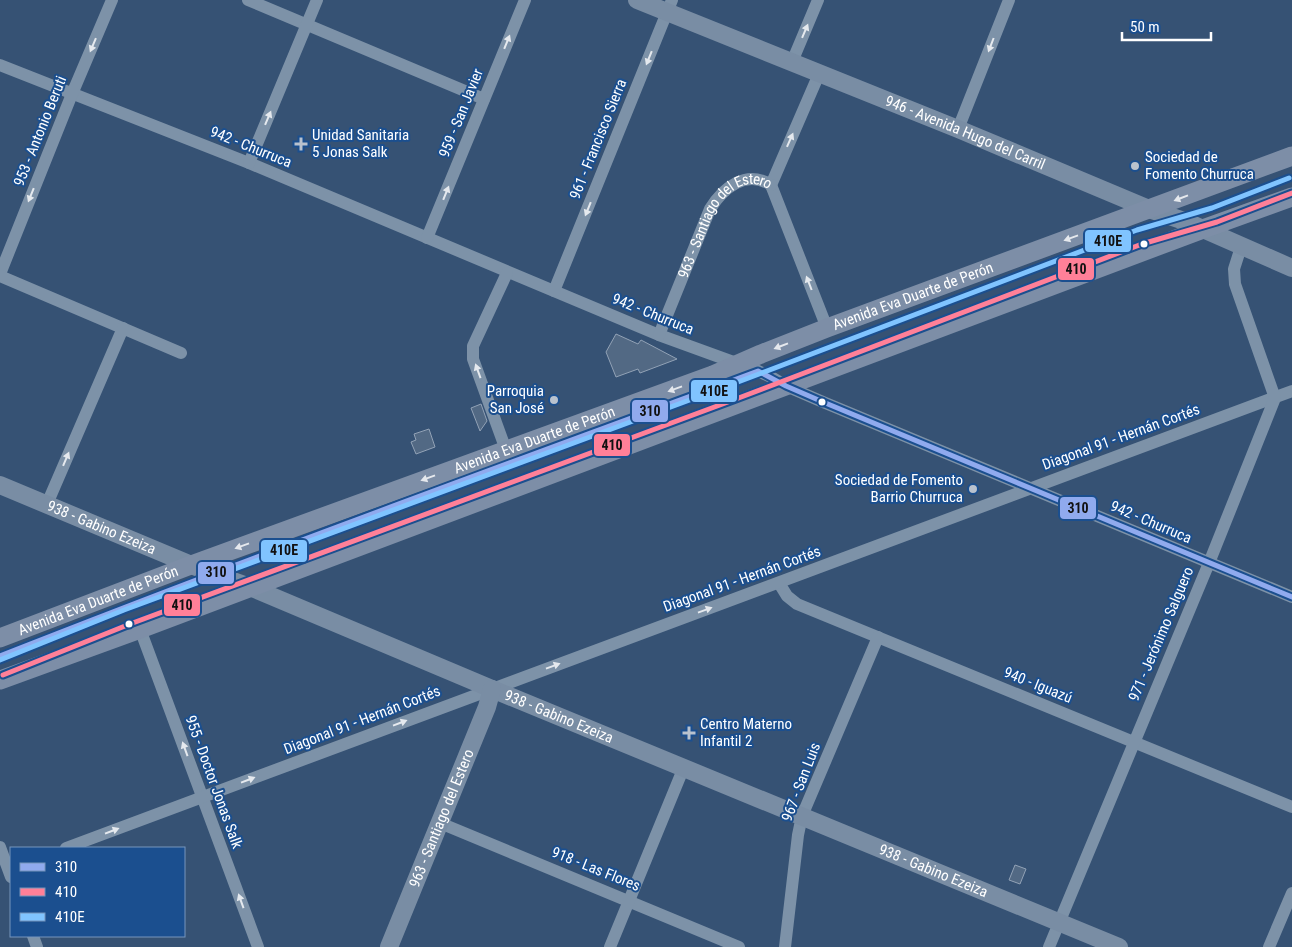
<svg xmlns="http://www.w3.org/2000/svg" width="1292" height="947" viewBox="0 0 1292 947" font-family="'Roboto Condensed',sans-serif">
<rect width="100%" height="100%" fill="#365274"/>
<path fill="#526984" stroke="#92a2b6" d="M616,334L638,344L641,340L677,359L640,373L638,369L616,377L606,352Z
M481,404L487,421L480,431L471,408Z
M429,429L435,447L416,454L411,442L416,440L414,434Z
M1015,865L1026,869L1020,884L1009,880Z"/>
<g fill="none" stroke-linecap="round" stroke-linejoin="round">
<g stroke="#7d92a8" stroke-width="12">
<path d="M248,0L484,99"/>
<path d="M792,62L818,0"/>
<path d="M0,65L249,163L659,335L758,371L771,377L786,386L823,402L1292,597"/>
<path d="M958,129L1009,0"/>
<path d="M249,163L317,0"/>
<path d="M771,185L827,328"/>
<path d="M771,185L819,74"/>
<path d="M427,238L525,0"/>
<path d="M0,274L72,94L112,0"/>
<path d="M0,276L181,353"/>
<path d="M554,291L672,0"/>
<path id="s1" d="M659,335L710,209C723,188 746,169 771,185"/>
<path d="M506,450L473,359V346L507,273"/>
<path d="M47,504L123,328"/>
<path d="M779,583L787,596L797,604L1292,807"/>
<path d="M140,629L258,947"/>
<path d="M440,823L739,947"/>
<path d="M0,847L11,877"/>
<path d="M66,848L1292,391"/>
<path d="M33,936L37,947"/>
<path d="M610,947L684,767"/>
<path d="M785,947L798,835L802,816L878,637"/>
<path d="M1049,947L1209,563L1275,398L1235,284L1234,269L1241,247"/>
<path d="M1269,947L1292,893"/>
</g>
<g stroke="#798da4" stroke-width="18">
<path id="s2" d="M637,0L958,129L1149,209L1187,222L1292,268"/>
<path id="s3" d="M0,485L213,574L250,587L492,689L1119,947"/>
<path id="s4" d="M389,947L487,707L492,689"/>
</g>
<g stroke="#7d8ea7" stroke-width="19">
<path id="s5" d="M0,638L191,565L713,375L761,354L827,328L1292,156"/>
<path d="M0,680L140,629L1203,229L1292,197"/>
</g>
<defs>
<path id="bus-1" d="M0,656C251,557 505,465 758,371L786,386L823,402L1292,597"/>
<path id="bus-2" d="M3,675L130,624L736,399L1142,244L1217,222L1292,193"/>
<path id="bus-3" d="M0,660L124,610L730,385L1137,230L1212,208L1289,178"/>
</defs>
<use href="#bus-1" stroke="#1b4f8f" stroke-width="9"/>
<use href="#bus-2" stroke="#1b4f8f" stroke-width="9"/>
<use href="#bus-3" stroke="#1b4f8f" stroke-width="9"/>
<use href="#bus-1" stroke="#90aaee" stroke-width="5"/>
<use href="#bus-2" stroke="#ff8098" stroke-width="5"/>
<use href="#bus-3" stroke="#80c4ff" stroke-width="5"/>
</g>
<defs><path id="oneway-solid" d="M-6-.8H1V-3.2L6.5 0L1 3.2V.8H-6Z" transform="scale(1.25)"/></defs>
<g fill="#e5e9ee">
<use href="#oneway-solid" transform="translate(805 31) rotate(-67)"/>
<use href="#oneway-solid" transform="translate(507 42) rotate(-68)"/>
<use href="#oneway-solid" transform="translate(93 45) rotate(113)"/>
<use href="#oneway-solid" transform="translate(991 45) rotate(111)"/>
<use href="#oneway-solid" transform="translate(649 58) rotate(112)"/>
<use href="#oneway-solid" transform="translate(268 118) rotate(-67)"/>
<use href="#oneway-solid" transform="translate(790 140) rotate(-66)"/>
<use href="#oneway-solid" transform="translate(446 193) rotate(-68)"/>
<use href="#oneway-solid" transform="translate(31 195) rotate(112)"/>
<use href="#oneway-solid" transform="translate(588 209) rotate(112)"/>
<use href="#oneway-solid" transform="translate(809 283) rotate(-111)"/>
<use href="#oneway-solid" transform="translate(478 371) rotate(-110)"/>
<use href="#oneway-solid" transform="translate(66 459) rotate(-67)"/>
<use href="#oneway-solid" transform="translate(705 610) rotate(-20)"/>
<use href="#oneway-solid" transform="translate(553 666) rotate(-20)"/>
<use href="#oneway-solid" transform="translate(400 723) rotate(-21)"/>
<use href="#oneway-solid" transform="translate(185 749) rotate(-110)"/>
<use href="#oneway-solid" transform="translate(248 780) rotate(-21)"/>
<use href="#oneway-solid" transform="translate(112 831) rotate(-21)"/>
<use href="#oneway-solid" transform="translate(241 901) rotate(-110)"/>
</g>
<g fill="#e5e8ed">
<use href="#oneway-solid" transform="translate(1181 198) rotate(159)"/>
<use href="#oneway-solid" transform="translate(1071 238) rotate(160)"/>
<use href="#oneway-solid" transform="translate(781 346) rotate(159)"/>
<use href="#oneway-solid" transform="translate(675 389) rotate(160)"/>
<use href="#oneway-solid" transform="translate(428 478) rotate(160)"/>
<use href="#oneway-solid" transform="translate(242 546) rotate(160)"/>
</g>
<g fill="#b9c2ce" stroke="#1b4f8f" stroke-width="2">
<path d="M298.5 136.5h5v5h5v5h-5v5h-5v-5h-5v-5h5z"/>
<circle cx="1135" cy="166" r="5"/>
<circle cx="554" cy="400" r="5"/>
<circle cx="973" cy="489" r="5"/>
<path d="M686.5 725.5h5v5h5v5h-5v5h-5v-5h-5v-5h5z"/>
</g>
<g fill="#fff" stroke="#1b4f8f" stroke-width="2">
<circle cx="1144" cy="244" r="4.5"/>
<circle cx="822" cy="402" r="4.5"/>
<circle cx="129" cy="624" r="4.5"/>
</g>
<g text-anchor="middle" stroke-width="4" stroke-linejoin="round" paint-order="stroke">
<g font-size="15" fill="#fff" stroke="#1b4f8f">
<text transform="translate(461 113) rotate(-68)" y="5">959 - San Javier</text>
<text transform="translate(40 131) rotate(-68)" y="5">953 - Antonio Beruti</text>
<text dy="5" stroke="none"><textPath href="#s2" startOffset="354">946 - Avenida Hugo del Carril</textPath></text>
<text transform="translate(598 139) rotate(-68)" y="5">961 - Francisco Sierra</text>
<text transform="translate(251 147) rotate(22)" y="5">942 - Churruca</text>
<text dy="5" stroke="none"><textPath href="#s1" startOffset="136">963 - Santiago del Estero</textPath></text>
<text dy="5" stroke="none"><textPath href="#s5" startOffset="975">Avenida Eva Duarte de Perón</textPath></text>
<text transform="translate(653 314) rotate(22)" y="5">942 - Churruca</text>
<text transform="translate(1121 437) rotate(-20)" y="5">Diagonal 91 - Hernán Cortés</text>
<text dy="5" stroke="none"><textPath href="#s5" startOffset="570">Avenida Eva Duarte de Perón</textPath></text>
<text transform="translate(1151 522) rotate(23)" y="5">942 - Churruca</text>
<text dy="5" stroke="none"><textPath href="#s3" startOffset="110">938 - Gabino Ezeiza</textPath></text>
<text transform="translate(742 579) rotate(-20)" y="5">Diagonal 91 - Hernán Cortés</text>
<text dy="5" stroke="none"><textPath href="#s5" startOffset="105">Avenida Eva Duarte de Perón</textPath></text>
<text transform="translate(1161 634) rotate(-67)" y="5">971 - Jerónimo Salguero</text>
<text transform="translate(1038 685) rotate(22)" y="5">940 - Iguazú</text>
<text dy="5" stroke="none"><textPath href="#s3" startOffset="605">938 - Gabino Ezeiza</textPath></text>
<text transform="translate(362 720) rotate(-21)" y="5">Diagonal 91 - Hernán Cortés</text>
<text transform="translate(214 782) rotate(70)" y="5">955 - Doctor Jonas Salk</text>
<text transform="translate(801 782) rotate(-69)" y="5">967 - San Luis</text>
<text dy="5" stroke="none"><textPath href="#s4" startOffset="139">963 - Santiago del Estero</textPath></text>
<text transform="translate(596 869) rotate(22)" y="5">918 - Las Flores</text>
<text dy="5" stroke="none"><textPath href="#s3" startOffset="1010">938 - Gabino Ezeiza</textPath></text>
</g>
<g font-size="15" fill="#fff" stroke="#1b4f8f" text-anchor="start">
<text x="312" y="140">Unidad Sanitaria<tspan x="312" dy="17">5 Jonas Salk</tspan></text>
<text x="1145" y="162">Sociedad de<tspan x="1145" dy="17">Fomento Churruca</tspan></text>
<text x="544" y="396" text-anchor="end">Parroquia<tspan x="544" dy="17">San José</tspan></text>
<text x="963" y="485" text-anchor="end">Sociedad de Fomento<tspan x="963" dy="17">Barrio Churruca</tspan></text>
<text x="700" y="729">Centro Materno<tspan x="700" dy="17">Infantil 2</tspan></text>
</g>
</g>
<g stroke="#1b4f8f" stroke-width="2">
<rect x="1084" y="229" width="48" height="24" rx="5" fill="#80c4ff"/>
<rect x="1057" y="257" width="38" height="24" rx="5" fill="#ff8098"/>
<rect x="690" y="379" width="48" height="24" rx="5" fill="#80c4ff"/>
<rect x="631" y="399" width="38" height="24" rx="5" fill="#90aaee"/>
<rect x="593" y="433" width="38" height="24" rx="5" fill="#ff8098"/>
<rect x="1059" y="496" width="38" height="24" rx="5" fill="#90aaee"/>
<rect x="260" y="539" width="48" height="24" rx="5" fill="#80c4ff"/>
<rect x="197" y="561" width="38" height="24" rx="5" fill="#90aaee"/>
<rect x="163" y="593" width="38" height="24" rx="5" fill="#ff8098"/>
</g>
<g font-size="14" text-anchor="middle" font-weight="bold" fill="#111">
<text x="1108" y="246">410E</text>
<text x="1076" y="274">410</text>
<text x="714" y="396">410E</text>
<text x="650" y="416">310</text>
<text x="612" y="450">410</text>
<text x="1078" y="513">310</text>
<text x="284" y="555">410E</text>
<text x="216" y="577">310</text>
<text x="182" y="610">410</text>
</g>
<rect x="10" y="847" width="175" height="90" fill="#1b4f8f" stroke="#7695bc"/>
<rect x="20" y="863" width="25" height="8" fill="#90aaee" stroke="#7695bc"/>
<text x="55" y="872" font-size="15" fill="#ffffff">310</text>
<rect x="20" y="888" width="25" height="8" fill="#ff8098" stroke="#7695bc"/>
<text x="55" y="897" font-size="15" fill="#ffffff">410</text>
<rect x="20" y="913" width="25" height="8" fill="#80c4ff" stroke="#7695bc"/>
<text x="55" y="922" font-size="15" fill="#ffffff">410E</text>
<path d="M1122 32v8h89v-8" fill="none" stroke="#ffffff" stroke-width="2.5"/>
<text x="1130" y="32" font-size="15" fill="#ffffff" stroke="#1b4f8f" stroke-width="4" paint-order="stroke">50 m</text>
</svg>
